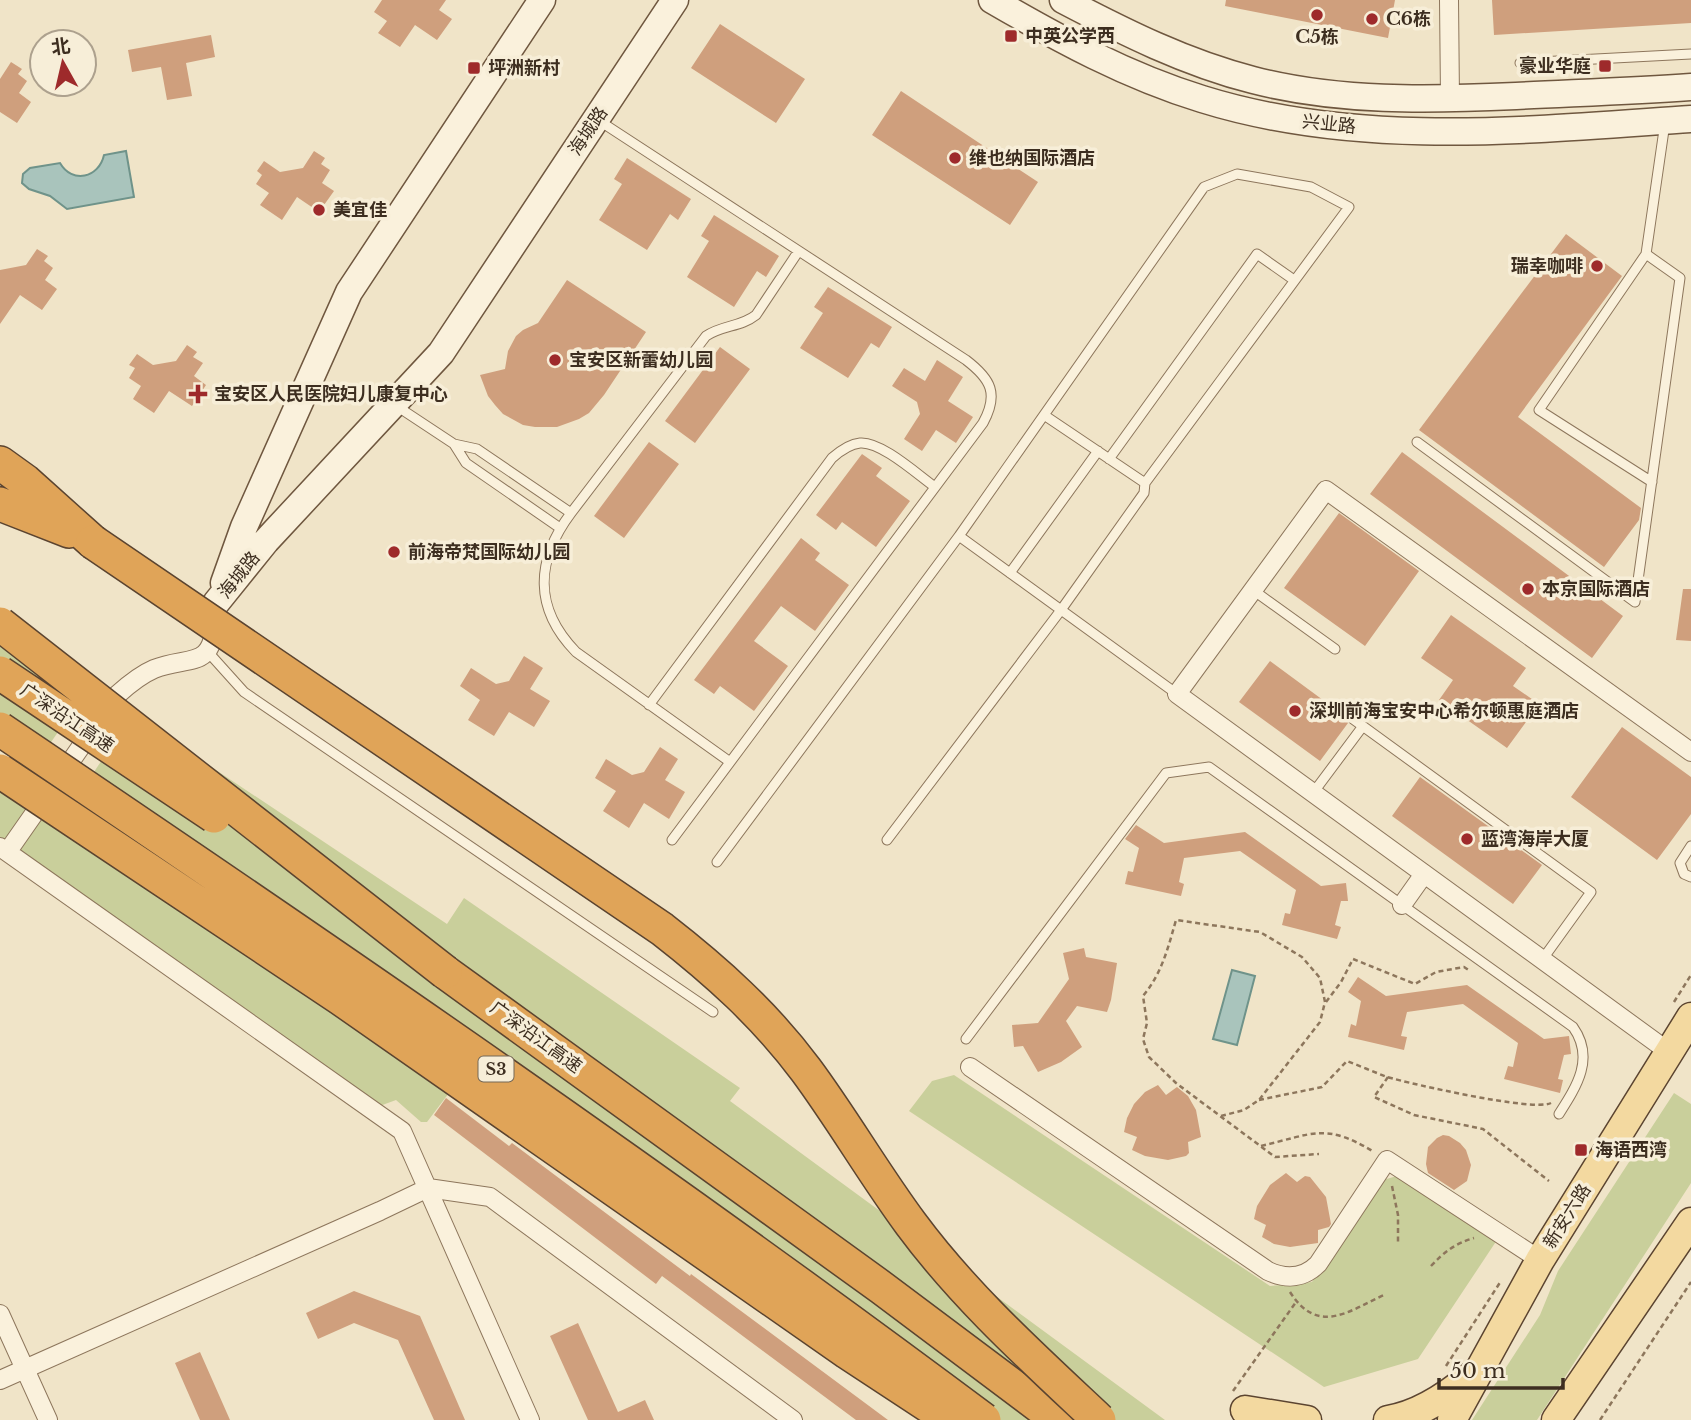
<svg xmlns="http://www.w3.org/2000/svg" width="1691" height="1420" viewBox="0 0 1691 1420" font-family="'Libre Baskerville','Noto Sans SC',serif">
<rect width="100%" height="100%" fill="#f0e4c8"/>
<path fill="#c9cf9b" d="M0,625L90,686L31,771L0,750Z
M132,714L447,924L464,898L740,1088L730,1101L1165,1420H976L822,1330L75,801Z
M0,782L452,1089L427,1122H421L396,1100L377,1107L0,839Z
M954,1075L1270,1286L1312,1282L1383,1180L1397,1176L1497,1240L1418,1359L1324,1387L909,1111L932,1081Z
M1674,1093L1691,1104V1183L1537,1420H1472L1540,1315L1558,1271Z"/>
<path fill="#a9c4bc" stroke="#6f938a" stroke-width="2" d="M126,151L134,197L67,209L50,196L29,189L22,183L23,174L30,168L60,163C72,184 99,178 104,155Z
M1232,970L1255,976L1237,1045L1213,1039Z"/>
<path fill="#cf9f7d" d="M382,0H446L439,10L452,19L437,40L415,25L400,47L378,33L387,21L374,12Z
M1226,0H1395L1388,38L1225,6Z
M1492,0H1691V23L1494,35Z
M720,24L805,79L776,123L691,68Z
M211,35L215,57L186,63L192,96L167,100L161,67L132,72L128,50Z
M11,62L22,69L18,74L27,81L19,93L31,102L17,123L0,112V79Z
M901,91L1038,182L1010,225L872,135Z
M314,151L325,158L321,164L330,170L322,183L334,191L319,212L297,197L282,220L260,205L269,193L256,184L262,175L257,171L264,161L280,172L303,168Z
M627,158L691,199L678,220L670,214L647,250L599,220L622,184L614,179Z
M714,215L779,256L766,277L757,271L734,307L687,277L709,241L701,236Z
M1566,234L1622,276L1518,417L1641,508L1639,520L1604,567L1419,430Z
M37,249L48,256L44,261L53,268L45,280L57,289L42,310L20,295L0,324V270L26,265Z
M567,280L646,332L604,395L589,413L579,419L557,427H535L523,425L503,414L495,405L488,396L480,375L505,369L508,351L516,336L523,330L538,323Z
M828,287L892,327L879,348L871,343L848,378L800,348L823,313L814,307Z
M187,345L197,352L193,357L203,363L194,376L206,385L192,406L169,391L154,413L133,399L141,386L129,378L135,368L129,365L137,354L153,365L176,361Z
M720,347L750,369L695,443L665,421Z
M937,360L963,377L948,401L973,417L956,443L936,430L922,451L904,439L920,414L917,402L892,386L904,368L925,381Z
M649,442L679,464L624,538L594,516Z
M1402,452L1623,616L1592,658L1370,494Z
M862,454L882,468L876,476L910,501L876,547L842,522L836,530L816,515Z
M1339,513L1419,571L1365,646L1284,588Z
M801,538L820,553L815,560L849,585L815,631L781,606L754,641L788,666L754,711L720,686L714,694L694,680Z
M1683,589H1691V641L1676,640Z
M1451,615L1526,668L1513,686L1539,704L1507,748L1439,700L1453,680L1421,658Z
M524,656L543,668L530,689L550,701L534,727L509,712L494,736L468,720L480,700L460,686L471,668L496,684L509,681Z
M1270,661L1346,717L1348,723L1320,761L1239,702Z
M1622,727L1691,777V814L1657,860L1571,797Z
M660,747L678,759L665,780L685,792L669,819L644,803L629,828L603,811L616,791L595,778L606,759L632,775L644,772Z
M1420,777L1542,865L1513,904L1392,816Z
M1136,825L1164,843L1245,832L1321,886L1346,883L1348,901H1341L1335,925L1341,927L1337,939L1282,925L1285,913L1290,914L1296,890L1240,851L1184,858L1179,882L1184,884L1181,896L1125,884L1128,871L1133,872L1139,848L1125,839Z
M1084,948L1086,957L1117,963L1111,1000L1107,1012L1077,1006L1066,1021L1082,1047L1061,1062L1038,1072L1023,1046L1014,1047L1012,1025L1038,1023L1069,979L1063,953Z
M1358,977L1386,996L1467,985L1544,1039L1569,1036L1571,1054L1564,1055L1558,1079L1563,1080L1560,1093L1504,1079L1508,1066L1513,1067L1518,1043L1463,1004L1407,1012L1401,1036L1407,1037L1404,1050L1348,1037L1351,1024L1356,1026L1361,1001L1348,992Z
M1158,1085L1166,1095L1177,1087L1188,1096L1196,1110L1201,1137L1188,1142L1189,1153L1186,1156L1168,1160L1145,1156L1132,1150L1137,1137L1124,1132L1127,1118L1134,1104L1145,1092Z
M446,1098L509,1146L512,1143L690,1276L691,1274L888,1420H856L662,1276L656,1284L434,1115Z
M1443,1135L1449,1136L1460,1143L1466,1150L1471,1165L1467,1181L1454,1190L1428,1173L1426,1164L1428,1147L1437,1138Z
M1286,1173L1297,1182L1305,1176L1310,1177L1326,1197L1331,1224L1329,1227L1318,1230V1243L1290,1247L1274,1244L1262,1237L1266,1225L1254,1219L1257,1206L1270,1185Z
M354,1291L420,1316L465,1420H434L398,1340L354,1323L318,1339L306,1313Z
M578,1323L618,1412L645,1400L654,1420H588L550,1336Z
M200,1352L230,1420H200L175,1363Z"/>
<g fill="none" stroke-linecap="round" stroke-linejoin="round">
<defs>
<path id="lane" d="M1520,63L1691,54
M598,120L966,360C991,379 999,394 983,423L672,840
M395,405L454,444L466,463L560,528
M1044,415L1145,483
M1417,442L1635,602L1680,278L1646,254
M454,444L477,449L571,513
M1109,459L1257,254L1294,280
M1652,482L1539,410L1646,254L1665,123
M959,536L1177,694
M1010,573L1098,451
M1253,590L1335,649
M208,652L244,692L713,1012
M649,705L832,458C840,451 849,444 860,443C881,441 918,475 935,487
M1353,719L1591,892L1542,960
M730,762L576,652C534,609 535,561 571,513L706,336C722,325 741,327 756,315L798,252
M1313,793L1363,726
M1691,846L1680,863L1684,874L1691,877
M717,862L959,536L1204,187L1237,174L1311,187L1349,207L1145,483L1144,493L1061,610L887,840
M966,1039L1166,773L1209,767L1573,1027C1595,1058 1577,1086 1559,1114"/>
<path id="street" d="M1449,0L1450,98
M0,847L402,1131L530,1420
M8,851L117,695C128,685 140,675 154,669C188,655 213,671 215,621
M1402,905L1424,874
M1669,1052L1177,694L1326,490L1691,752
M970,1067L1268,1271C1287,1280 1304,1278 1318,1264L1387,1160L1540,1260
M0,1314L48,1420
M0,1380L380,1211L428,1188L490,1197L793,1420"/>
<path id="secondary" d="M992,0C1059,39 1127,76 1202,99C1359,148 1529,130 1691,119
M1063,0C1124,32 1186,63 1253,80C1338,102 1429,100 1516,96C1575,93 1633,91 1691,87
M224,583L244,527L349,292L542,0
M216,603L266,541L441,353L675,0"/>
<path id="primary" d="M1245,1410L1307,1420
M1388,1420C1419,1415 1446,1397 1470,1377
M1452,1420L1540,1260L1691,1017
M1556,1420L1691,1222"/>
<path id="highway" d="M0,463L25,481L93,542
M0,504L69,531
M445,972L882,1288L1058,1420"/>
</defs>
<use href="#lane" stroke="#8d765c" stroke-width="11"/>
<use href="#street" stroke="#8d765c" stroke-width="20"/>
<use href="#secondary" stroke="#6f573f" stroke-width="29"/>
<use href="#primary" stroke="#5b4430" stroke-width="31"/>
<use href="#highway" stroke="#5b4430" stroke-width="36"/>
<path stroke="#8d765c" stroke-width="2.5" stroke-dasharray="5 3.5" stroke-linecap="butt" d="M1326,1002L1341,982L1353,959L1415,984L1436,972L1464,967L1470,971
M1674,1002L1691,975
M1388,1077L1374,1097L1414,1115L1483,1129L1549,1181
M1259,1100L1322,1087L1347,1061C1360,1066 1374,1072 1387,1077C1412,1084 1533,1112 1551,1103
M1221,1116L1244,1110L1259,1100L1320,1022L1325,1002L1320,978L1302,957L1260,932L1176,920C1168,948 1162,973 1143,996L1147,1023L1143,1039L1149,1057L1176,1083L1275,1157L1319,1154
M1261,1146C1313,1134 1325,1122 1374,1152
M1392,1186L1398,1215V1244
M1431,1266C1444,1252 1456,1243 1474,1238
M1290,1292C1318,1336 1349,1311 1384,1295
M1446,1366L1501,1281
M1233,1391L1296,1302
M1600,1420L1691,1282"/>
<use href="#lane" stroke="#faf1dc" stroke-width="9"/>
<use href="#street" stroke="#faf1dc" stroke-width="18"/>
<use href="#secondary" stroke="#faf1dc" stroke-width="26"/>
<use href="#primary" stroke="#f3d9a0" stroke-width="28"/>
<use href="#highway" stroke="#e0a458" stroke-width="33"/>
<defs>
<path id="highway-bridge" d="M93,542L662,929C716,971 765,1015 806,1070C843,1120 874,1174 911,1224C965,1297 1033,1358 1099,1420
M0,624L445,972
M0,673L214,816
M0,729C332,953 663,1180 984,1420
M0,771L340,998L847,1352L946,1417"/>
</defs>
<use href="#highway-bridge" stroke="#5b4430" stroke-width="36" stroke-linecap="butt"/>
<use href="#highway-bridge" stroke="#e0a458" stroke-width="33"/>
</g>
<g fill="#9e2a2b" stroke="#f7eed8" stroke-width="2.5">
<circle cx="1317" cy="15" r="7"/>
<circle cx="1372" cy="19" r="7"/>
<rect x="1004" y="29" width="14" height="14" rx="3.5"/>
<rect x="1598" y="59" width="14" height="14" rx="3.5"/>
<rect x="467" y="61" width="14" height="14" rx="3.5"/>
<circle cx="955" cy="158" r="7"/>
<circle cx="319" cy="210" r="7"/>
<circle cx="1597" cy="266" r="7"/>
<circle cx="555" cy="360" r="7"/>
<path d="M194.5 383.5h7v7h7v7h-7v7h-7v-7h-7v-7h7z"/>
<circle cx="394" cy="552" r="7"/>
<circle cx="1528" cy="589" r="7"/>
<circle cx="1295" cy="711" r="7"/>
<circle cx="1467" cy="839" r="7"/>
<rect x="1574" y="1143" width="14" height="14" rx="3.5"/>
</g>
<g text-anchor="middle" stroke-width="7" stroke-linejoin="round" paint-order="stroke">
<rect fill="#f7eed8" stroke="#756857" stroke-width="2" x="478.5" y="1056.5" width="35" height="25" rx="5"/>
<g font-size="16" font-weight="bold" fill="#3d2e20">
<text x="496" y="1075">S3</text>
</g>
<g font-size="18" font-weight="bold" fill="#3d2e20" stroke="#f7eed8" text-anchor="start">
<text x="1386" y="25">C6栋</text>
<text x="1025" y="42">中英公学西</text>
<text x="1317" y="43" text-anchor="middle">C5栋</text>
<text x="1591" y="72" text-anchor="end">豪业华庭</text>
<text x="488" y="74">坪洲新村</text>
<text x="969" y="164">维也纳国际酒店</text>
<text x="333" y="216">美宜佳</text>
<text x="1583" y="272" text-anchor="end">瑞幸咖啡</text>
<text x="569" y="366">宝安区新蕾幼儿园</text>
<text x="214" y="400">宝安区人民医院妇儿康复中心</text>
<text x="408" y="558">前海帝梵国际幼儿园</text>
<text x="1542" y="595">本京国际酒店</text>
<text x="1309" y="717">深圳前海宝安中心希尔顿惠庭酒店</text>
<text x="1481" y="845">蓝湾海岸大厦</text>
<text x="1595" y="1156">海语西湾</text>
</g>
<g font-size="18" fill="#3d2e20" stroke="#f7eed8">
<text transform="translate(1329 124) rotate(6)" y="6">兴业路</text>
<text transform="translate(588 131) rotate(-56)" y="6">海城路</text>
<text transform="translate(239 575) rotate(-51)" y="6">海城路</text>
<text transform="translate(67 718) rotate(34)" y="6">广深沿江高速</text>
<text transform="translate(536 1037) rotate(36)" y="6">广深沿江高速</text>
<text transform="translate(1567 1216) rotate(-58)" y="6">新安六路</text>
</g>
</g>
<g transform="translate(63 63) rotate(352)"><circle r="33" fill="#f7eed8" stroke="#ada18e" stroke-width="2"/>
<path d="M0-5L12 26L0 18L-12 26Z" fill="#9e2a2b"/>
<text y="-10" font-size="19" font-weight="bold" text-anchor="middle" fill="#3d2e20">北</text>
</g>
<path d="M1439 1378v10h124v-10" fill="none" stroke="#3d2e20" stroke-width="3.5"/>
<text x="1450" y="1378" font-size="21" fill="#3d2e20" stroke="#f7eed8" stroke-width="5" paint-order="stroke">50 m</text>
</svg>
